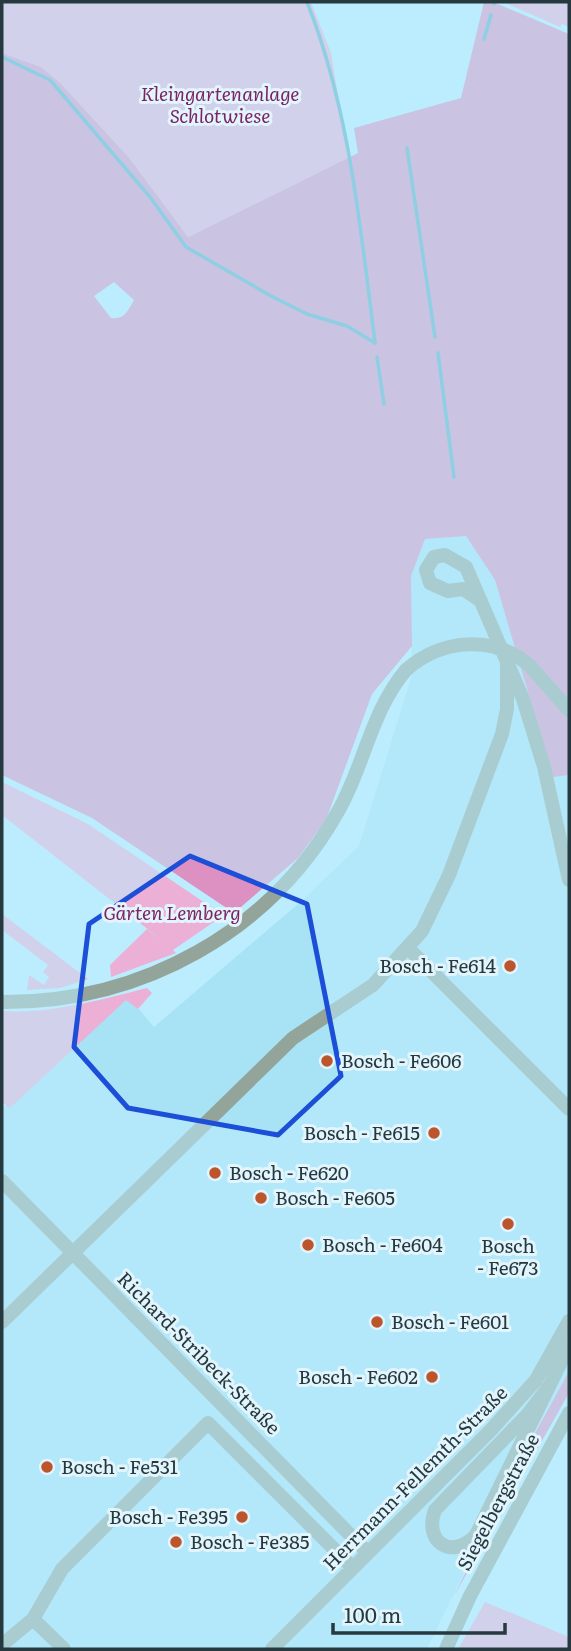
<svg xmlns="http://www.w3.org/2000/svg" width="571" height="1651" viewBox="0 0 571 1651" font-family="Literata,serif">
<rect width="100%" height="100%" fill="#bcedfe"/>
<path fill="#a8e2f5" d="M466,536L495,580L553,776L569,775V1371L515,1468L427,1649H2V1110L46,1057L127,995L154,1027L305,898L359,846L412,675L411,575L425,539Z"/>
<path fill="#ecafd5" d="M2,2H311L331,53L348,158L188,237L130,159L41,67L2,53Z
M503,2H569V27L562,24L560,27Z
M2,782L88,824L217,911L221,917L173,950L176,953L111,977L110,965L147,929L163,941L2,815Z
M2,914L88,979L60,988L27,990L29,975L44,985L49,977L43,972L48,965L2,930Z
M147,988L152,993L138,1009L126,1000L10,1108L2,1102V1011C50,1014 100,1000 147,988Z
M485,1602L569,1637V1649H458Z"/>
<path fill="#dc91c2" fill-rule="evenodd" d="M484,2H493L569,34V775L553,777L495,580L466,536L425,539L411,576L412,646L372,694L326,820L298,858L234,913L92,818L2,775V53L41,67L61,84L130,159L188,237L358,153L354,128L461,98ZM114,282L134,300C128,310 125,320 111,318L94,296Z
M569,1371V1393L454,1596L516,1468Z"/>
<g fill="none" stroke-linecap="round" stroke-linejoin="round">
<path stroke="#59aac4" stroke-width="3.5" d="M307,2C350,110 360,227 375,342
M494,4L495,2
M484,39L491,15
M2,57L50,80L150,197L186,247L271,296L307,314L347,326L375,343
M407,148L435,337
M438,353L454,477
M377,357L384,404"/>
<path stroke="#93a59a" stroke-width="14" d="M481,601L463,589L448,591L430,583L426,570L434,557L445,555L466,567L523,699L544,767L569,880
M530,666L569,710
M409,949L569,1109
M2,1002C141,1003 272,932 340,808C365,762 372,710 406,670
M2,1181L368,1553
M2,1322L293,1038L373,985L422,931L449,875L502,734L507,709V662
M550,1385L528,1414L435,1510C423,1542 452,1561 476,1535L569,1346
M33,1619L62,1569L208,1423L353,1568
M2,1645L33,1619L64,1649
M272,1649L491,1430L536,1380L569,1321
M446,1649L470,1596L569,1413"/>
<path stroke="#93a59a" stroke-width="14" d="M406,670C441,639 493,634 530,666"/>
</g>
<path d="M0 0H571V1651H0ZM190,856L307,904L341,1076L278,1135L128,1108L74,1047L89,924Z" fill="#bcedfe" fill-opacity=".55" fill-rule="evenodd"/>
<path fill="none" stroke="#1d4ed8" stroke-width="5" stroke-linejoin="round" d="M190,856L307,904L341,1076L278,1135L128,1108L74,1047L89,924Z"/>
<g fill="#bc542c" stroke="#e2f5fc" stroke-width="2.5">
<circle cx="510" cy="966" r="7"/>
<circle cx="327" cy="1061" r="7"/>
<circle cx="434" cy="1133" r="7"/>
<circle cx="215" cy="1173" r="7"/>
<circle cx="261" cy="1198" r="7"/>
<circle cx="508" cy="1224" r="7"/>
<circle cx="308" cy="1245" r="7"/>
<circle cx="377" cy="1322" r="7"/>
<circle cx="432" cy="1377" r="7"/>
<circle cx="47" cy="1467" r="7"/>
<circle cx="242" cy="1517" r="7"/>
<circle cx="176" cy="1542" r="7"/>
</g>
<g text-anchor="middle" stroke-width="6" stroke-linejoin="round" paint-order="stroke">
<g font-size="19" font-style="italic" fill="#7b2463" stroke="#e2f5fc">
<text x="220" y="101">Kleingartenanlage<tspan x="220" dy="22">Schlotwiese</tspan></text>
<text x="172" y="920">Gärten Lemberg</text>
</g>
<g font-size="19" fill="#25393f" stroke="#e2f5fc" text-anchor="start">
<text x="496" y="973" text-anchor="end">Bosch - Fe614</text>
<text x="341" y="1068">Bosch - Fe606</text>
<text x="420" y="1140" text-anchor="end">Bosch - Fe615</text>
<text x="229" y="1180">Bosch - Fe620</text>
<text x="275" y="1205">Bosch - Fe605</text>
<text x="322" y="1252">Bosch - Fe604</text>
<text x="508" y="1253" text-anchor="middle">Bosch<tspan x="508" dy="22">- Fe673</tspan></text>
<text x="391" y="1329">Bosch - Fe601</text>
<text x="418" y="1384" text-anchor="end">Bosch - Fe602</text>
<text x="61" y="1474">Bosch - Fe531</text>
<text x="228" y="1524" text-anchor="end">Bosch - Fe395</text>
<text x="190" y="1549">Bosch - Fe385</text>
</g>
<g font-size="19" fill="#25393f" stroke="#e2f5fc">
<text transform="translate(199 1353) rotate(45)" y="7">Richard-Stribeck-Straße</text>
<text transform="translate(415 1478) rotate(-45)" y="7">Herrmann-Fellemth-Straße</text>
<text transform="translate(498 1502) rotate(-62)" y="7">Siegelbergstraße</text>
</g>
</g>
<rect width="571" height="1651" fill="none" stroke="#25393f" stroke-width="7"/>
<path d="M333 1623v10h172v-10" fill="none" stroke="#25393f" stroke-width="3.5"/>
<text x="344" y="1623" font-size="21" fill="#25393f" stroke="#e2f5fc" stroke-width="5" paint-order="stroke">100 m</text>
</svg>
